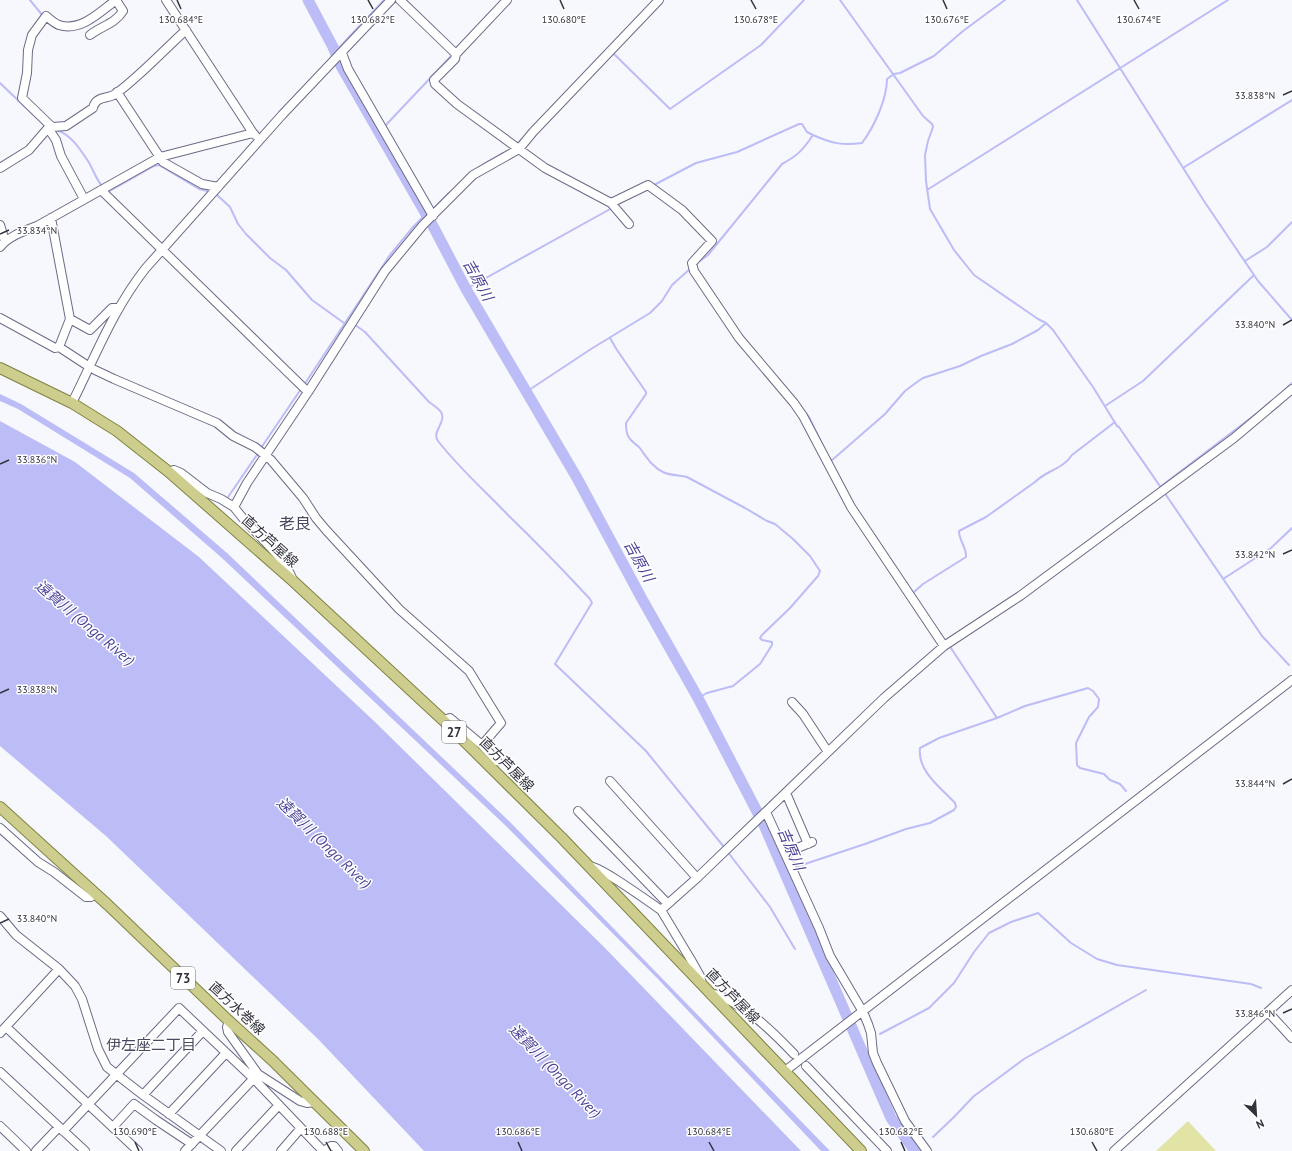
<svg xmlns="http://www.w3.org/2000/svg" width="1292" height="1151" viewBox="0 0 1292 1151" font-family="'PT Sans','Noto Sans JP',sans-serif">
<rect width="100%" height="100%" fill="#f7f8fe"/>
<path fill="#e2e4a6" d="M1188,1121L1216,1151H1156Z"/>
<path fill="#bcbcf7" d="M0,394L21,404L134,473L227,553L510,822L830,1151H821L657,978L506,826L222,558L130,478L18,409L0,401Z
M0,421L75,462L199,557L375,722L604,947L801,1151H424L319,1040L106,836L0,746Z"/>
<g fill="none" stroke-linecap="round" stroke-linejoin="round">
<path stroke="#bcbcf7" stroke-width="2" d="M30,0L43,16
M840,0L923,116L932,124L933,127L928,141L925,155L926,181L930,209L954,250L974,275L1038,319L1046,323L1053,330L1093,387L1117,426L1119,427C1133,448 1148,468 1161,488
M1077,0L1204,201L1258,281L1292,320
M335,52L384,0
M612,52L670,109L761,45L804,0
M0,83L45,126
M384,127L452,55
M57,130C71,135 80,149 88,161C93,169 96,179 102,186
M517,144L525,136
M478,168L487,162L503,153
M1183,168L1292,100
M652,186L696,163L737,152L799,124H802L807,132L813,135
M927,190L1228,0
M107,191L108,192L154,166L159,165L199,189L212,192
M216,194L230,207L238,224L246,234L270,258L286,270L312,300L344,323
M615,206L627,199
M432,210L449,193
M1245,261L1267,247L1292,222
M696,264L708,255L782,164C797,156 803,150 813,135C831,143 842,146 862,143C874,127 887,99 887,79L894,74L900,73L934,56L963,31L1005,0
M466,289L612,208
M354,324L365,332L429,402C433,405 438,408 441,412C447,422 431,432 438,441C459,468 485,491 509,516C537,543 564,571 590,599L592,603L590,606L555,664L646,751L724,847
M610,338L617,350L646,392V394L626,423C626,427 626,432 628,436C630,440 635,444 639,447C646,456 652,467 663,472C671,476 679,475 687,477L745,508L767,521L775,524L793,539L810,556L820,571L818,576L790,608L762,635L760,638L762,640L772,642V645L760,664L733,686L707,693L698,698
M304,385L390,255L414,226L428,212
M1284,391L1292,383
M526,392L591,349L650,313L662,301L672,285L691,268
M797,401L809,417L823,446
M1105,406L1143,381L1254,275
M261,448L301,389
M830,459L831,461L885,414L905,391L917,382L923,378L960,366L981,356L1012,344L1038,330L1046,323
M1160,487L1256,414
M1164,492L1262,636L1289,665
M228,497L259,452
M1223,579L1271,548L1292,528
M914,596V592L923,584L966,557C967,548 959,541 959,531L986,517L1035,482C1047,470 1063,469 1072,455L1115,422
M935,626L946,642
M949,645L997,718
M727,851L770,907L795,949
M796,867L865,844L906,829L930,823L954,810L956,807L955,803C941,788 917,771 920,748L939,738L997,718L1025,706L1088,688L1093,691L1099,699L1098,707L1089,717L1076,743L1077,765L1080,768L1104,774L1110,780L1120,784L1126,791
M880,1034L929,1008L954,983L974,952L989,933L1011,922L1038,913L1071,943L1097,959L1117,965L1251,984L1261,988
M859,1045L863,1043
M933,1137L953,1118L974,1096L1024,1059L1146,990"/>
<path stroke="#bcbcf7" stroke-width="11" d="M308,0L333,47L341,66L434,228L466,289L577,478L642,599L698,698L764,825L891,1118L915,1151"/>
<defs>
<path id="minor" d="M166,0L253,133L255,135
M400,0L456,54
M507,0L456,54L455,59L434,80L435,84L457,104L545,168L611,203L629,224
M90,35C101,26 115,24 123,11L116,0
M342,53L348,69L433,216
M117,92L163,162L202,184L218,187
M52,127L66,126L93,108C96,95 108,100 117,93C142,74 163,51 186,30
M48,128L56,140L61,156L84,199
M0,168L29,150L48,128L52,127L22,98L27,73L28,50L32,35L46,16C50,19 54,23 59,25C81,32 100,12 116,0
M101,190L308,392
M611,203L648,185L682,210L712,241L692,263L694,271L739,338L794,403L803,416L851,507L944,646
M51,218L70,319L59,347
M0,225L5,241
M0,247C9,236 24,231 37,226L160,157L253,133
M0,318L55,348L59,347L85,364
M70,319L90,330L112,308H118
M95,370L114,379L217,423L233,436L255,447L271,460L303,498L316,518L326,530L399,609L469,671L501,723L482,745
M72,403C95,357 113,310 145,269L282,115L391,0
M169,472L174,470L181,473L207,493L221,499L234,507
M292,578C285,560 266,543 253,529C246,522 240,515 234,507L247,483L308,392L385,271L423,225L473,175L519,149L533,132L659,0
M792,702L803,714L828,752
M443,720L450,718L482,745L497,761
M610,781L697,878
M786,793L808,844
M578,811L668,904
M766,812L819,928L830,956L863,1012L868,1024L871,1033L873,1053L877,1063L905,1121L927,1151
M0,828L38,862L54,872L86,897H91L95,893
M785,853L812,842
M589,866C600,866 649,902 661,910
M0,916L16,935L59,969L75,986L82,999L98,1049L107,1067L143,1095L221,1151
M702,984L700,976L691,960L661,910L697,878L884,698L944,646L1020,596L1234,438L1292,389
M710,993C741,1000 772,1031 794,1054
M1268,1012L1292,1038
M229,1021L227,1027L228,1032L258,1074L300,1101L307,1103L314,1102
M6,1027L138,1151
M0,1033L59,969
M806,1066L887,1151
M785,1071L1292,680
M0,1072L85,1151
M143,1095L203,1031
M169,1114L226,1053
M0,1126L26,1151
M113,1127L134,1104L156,1120L192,1144
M63,1131L179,1008L254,1079L323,1151
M36,1151L59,1127
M185,1151L256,1076
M236,1151L279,1105
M281,1151L301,1128
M324,1151L331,1146H334L338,1151
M1114,1151L1292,990"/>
<path id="major" d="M0,368L72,403L117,431L169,472L293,581L443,720L562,838L861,1151
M0,807L108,905L229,1021L273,1061L364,1151"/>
</defs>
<use href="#minor" stroke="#6b6b87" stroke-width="10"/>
<use href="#major" stroke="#818241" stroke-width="12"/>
<use href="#minor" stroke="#fff" stroke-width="8"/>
<use href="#major" stroke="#cdce8e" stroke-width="10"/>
</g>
<path fill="none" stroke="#32323e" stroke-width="1.5" d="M177,0L181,9M368,0L373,9M560,0L564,9M751,0L756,9M943,0L947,9M1134,0L1139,9M1283,95L1292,91M0,234L9,230M1283,325L1292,320M0,464L9,460M1283,554L1292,550M0,693L9,689M1283,784L1292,779M0,923L9,919M1283,1013L1292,1009M135,1142L139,1151M326,1142L331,1151M518,1142L522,1151M709,1142L714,1151M901,1142L905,1151M1092,1142L1097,1151"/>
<g text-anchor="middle" stroke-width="3" stroke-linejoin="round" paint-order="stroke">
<g fill="#fff" stroke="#707078" stroke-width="1">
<rect x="442" y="721" width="24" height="22" rx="3"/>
<rect x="171" y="967" width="24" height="22" rx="3"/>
</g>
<g font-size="13" font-weight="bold" fill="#32323e">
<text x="454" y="737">27</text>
<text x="183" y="983">73</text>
</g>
<g font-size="14" fill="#32323e" stroke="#fff">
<text transform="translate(270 541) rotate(42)" y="5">直方芦屋線</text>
<text transform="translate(507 764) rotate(45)" y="5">直方芦屋線</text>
<text transform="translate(733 996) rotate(46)" y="5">直方芦屋線</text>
<text transform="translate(237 1008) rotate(43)" y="5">直方水巻線</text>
</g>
<g font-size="15" font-style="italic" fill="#4c4397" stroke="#fff">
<text transform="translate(478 280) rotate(61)" y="5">吉原川</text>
<text transform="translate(639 561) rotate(61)" y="5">吉原川</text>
<text transform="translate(85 623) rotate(40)" y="5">遠賀川 (Onga River)</text>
<text transform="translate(324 843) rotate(44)" y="5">遠賀川 (Onga River)</text>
<text transform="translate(791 849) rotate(67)" y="5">吉原川</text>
<text transform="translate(555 1071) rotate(46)" y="5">遠賀川 (Onga River)</text>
</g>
<g font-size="15" fill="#474861" stroke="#fff">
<text x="151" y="1050">伊左座二丁目</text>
</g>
<g font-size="16" fill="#474861" stroke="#fff">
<text x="295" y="529">老良</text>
</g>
</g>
<g font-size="10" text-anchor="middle" fill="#32323e" stroke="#fff" stroke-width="3" stroke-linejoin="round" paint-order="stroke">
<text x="181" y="23">130.684°E</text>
<text x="373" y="23">130.682°E</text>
<text x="564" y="23">130.680°E</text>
<text x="756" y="23">130.678°E</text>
<text x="947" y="23">130.676°E</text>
<text x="1139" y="23">130.674°E</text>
<text x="1255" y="99">33.838°N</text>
<text x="37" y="234">33.834°N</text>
<text x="1255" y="328">33.840°N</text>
<text x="37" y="463">33.836°N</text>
<text x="1255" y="558">33.842°N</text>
<text x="37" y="693">33.838°N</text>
<text x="1255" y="787">33.844°N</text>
<text x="37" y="922">33.840°N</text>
<text x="1255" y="1017">33.846°N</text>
<text x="135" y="1135">130.690°E</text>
<text x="326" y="1135">130.688°E</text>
<text x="518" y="1135">130.686°E</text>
<text x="709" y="1135">130.684°E</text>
<text x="901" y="1135">130.682°E</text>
<text x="1092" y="1135">130.680°E</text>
</g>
<g transform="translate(1256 1115) rotate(155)" stroke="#ffffff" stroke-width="3" paint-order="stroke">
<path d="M0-3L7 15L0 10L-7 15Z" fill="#32323e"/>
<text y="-6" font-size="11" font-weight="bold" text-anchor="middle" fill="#32323e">N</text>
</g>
</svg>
